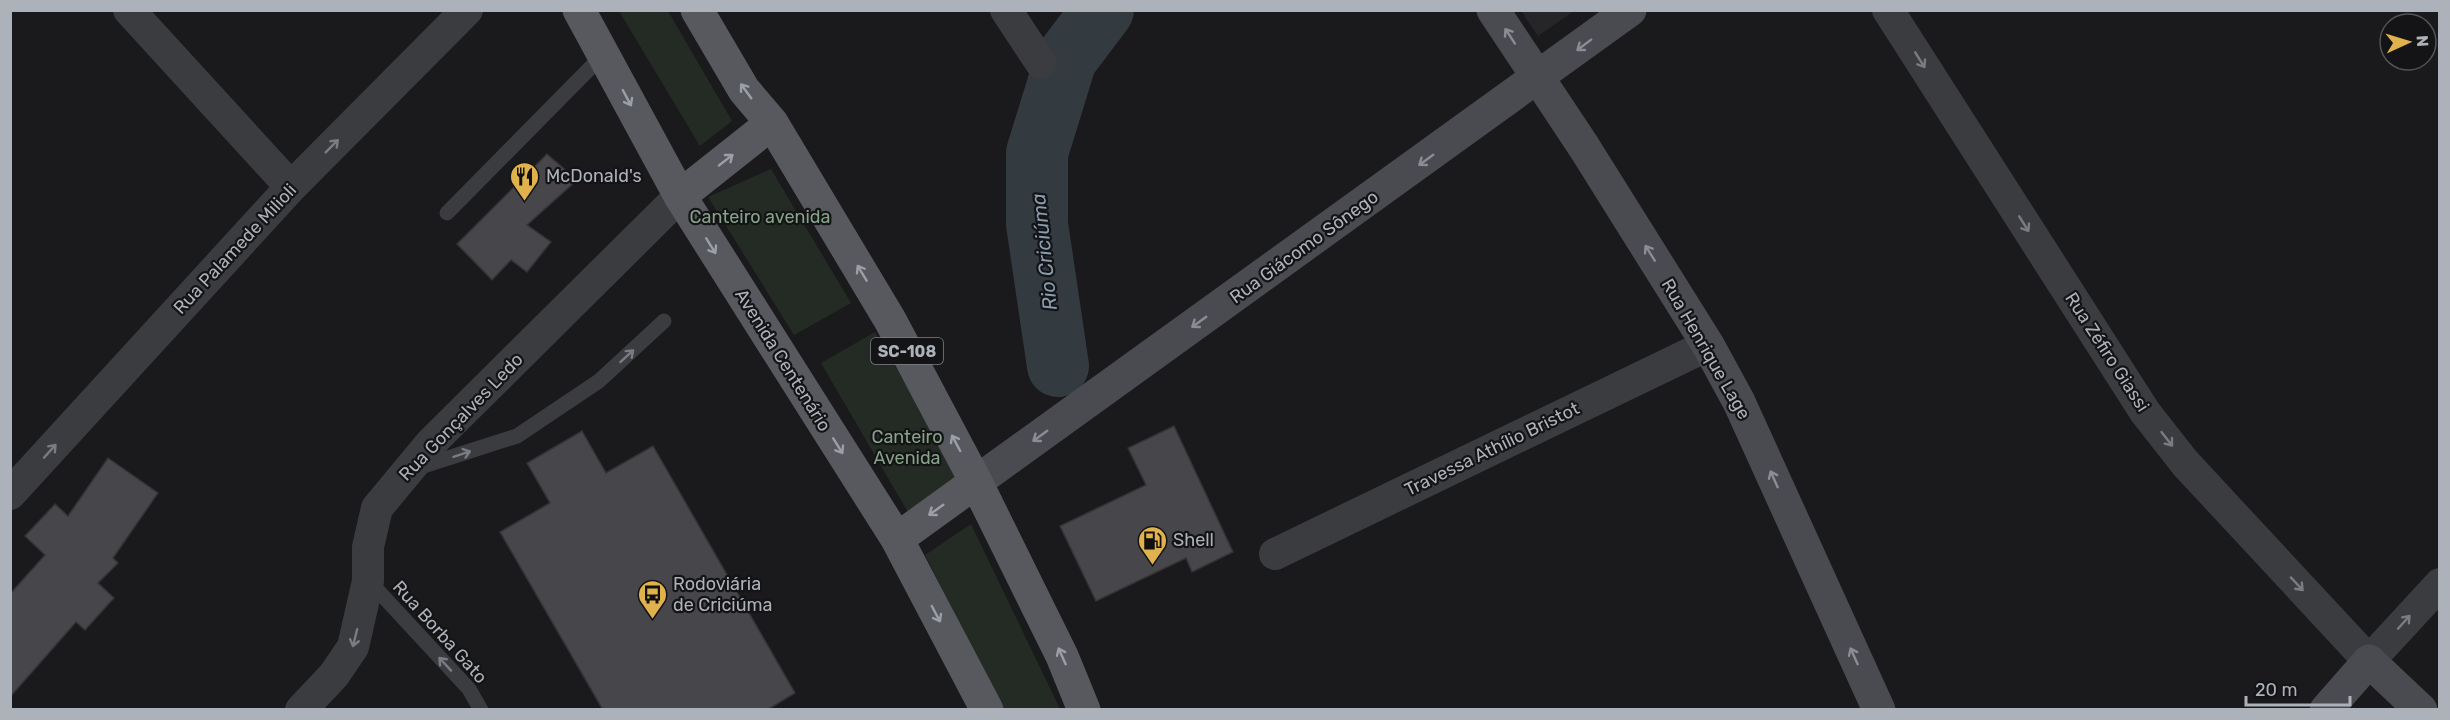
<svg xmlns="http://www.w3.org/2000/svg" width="2450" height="720" viewBox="0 0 2450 720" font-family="Rubik,sans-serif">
<rect width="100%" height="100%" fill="#1a191b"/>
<path fill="#262628" d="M1521,11H1574L1538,36Z"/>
<path fill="#242b25" d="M619,11H668L732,121L700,146Z
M771,169L851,303L794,335L708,197Z
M875,332L959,475L909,514L821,363Z
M971,524L1060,709H1003L925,555Z"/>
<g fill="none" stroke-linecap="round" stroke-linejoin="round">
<path stroke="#333a40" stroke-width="62" d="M1058,366L1037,224V153L1066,59L1103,10"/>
</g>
<path fill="#47474b" stroke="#343437" stroke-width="1.5" d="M547,154L577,180L527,225L551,242L527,272L511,260L492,280L457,244Z
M1174,426L1233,552L1192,572L1186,558L1096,601L1060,526L1146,485L1128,448Z
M582,431L606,473L653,446L795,693L767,710H603L500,532L550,503L527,463Z
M108,458L158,493L113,558L118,563L98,583L114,598L85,630L76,622L10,697V594L45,555L25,536L55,504L68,516Z"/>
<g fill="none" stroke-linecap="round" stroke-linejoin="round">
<path stroke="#3b3c40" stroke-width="15" d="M447,213L604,54
M417,468L517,436L599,381L664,321
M369,581L469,689L481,710"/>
<path stroke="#3b3c40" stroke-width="32" d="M129,10L291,187
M1006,10L1041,63
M1888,10L2145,412L2185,463L2369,661L2440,584
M10,494L291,187L467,10
M1275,554L1708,345
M301,710L334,675L353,647L368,581V547L377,508L431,443L680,196"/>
<path stroke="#494b50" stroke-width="33" d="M1493,10L1584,147L1708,345L1739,402L1879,710
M976,482L1630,10
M2326,710L2369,661L2421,710"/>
<path stroke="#57595f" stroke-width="33" d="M579,10L680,196L897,539L987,710
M697,10L744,90L772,123L890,320L976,482L1062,656L1084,710
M680,196L772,123
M897,539L976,482"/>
</g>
<defs><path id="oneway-shaft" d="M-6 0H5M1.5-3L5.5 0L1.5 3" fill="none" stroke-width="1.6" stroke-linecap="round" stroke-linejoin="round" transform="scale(1.5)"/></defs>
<g stroke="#8a8d94">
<use href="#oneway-shaft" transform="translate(1510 36) rotate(-123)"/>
<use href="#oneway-shaft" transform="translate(1584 45) rotate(143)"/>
<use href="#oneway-shaft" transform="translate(1426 160) rotate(144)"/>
<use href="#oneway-shaft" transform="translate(1650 253) rotate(-122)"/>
<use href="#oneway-shaft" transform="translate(1199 322) rotate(144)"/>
<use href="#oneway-shaft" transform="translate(1040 436) rotate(144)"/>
<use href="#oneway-shaft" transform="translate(1774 479) rotate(-114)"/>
<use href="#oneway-shaft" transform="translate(1854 656) rotate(-114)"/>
</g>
<g stroke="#7a7c83">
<use href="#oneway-shaft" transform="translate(1920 60) rotate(58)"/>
<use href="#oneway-shaft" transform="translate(332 146) rotate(-45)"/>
<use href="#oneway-shaft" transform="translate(2024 224) rotate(58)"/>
<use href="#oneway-shaft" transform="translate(627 356) rotate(-42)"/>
<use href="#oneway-shaft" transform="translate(2167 439) rotate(52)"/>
<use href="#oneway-shaft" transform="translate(50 451) rotate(-48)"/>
<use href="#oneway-shaft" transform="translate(462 454) rotate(-18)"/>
<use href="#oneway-shaft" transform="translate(2297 584) rotate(47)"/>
<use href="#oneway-shaft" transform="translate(2404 622) rotate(-48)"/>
<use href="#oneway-shaft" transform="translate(355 638) rotate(104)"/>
<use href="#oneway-shaft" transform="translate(445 664) rotate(-133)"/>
</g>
<g stroke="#9c9fa7">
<use href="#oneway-shaft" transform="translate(746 91) rotate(-126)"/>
<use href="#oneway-shaft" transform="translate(627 98) rotate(62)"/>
<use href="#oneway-shaft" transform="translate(726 160) rotate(-38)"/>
<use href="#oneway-shaft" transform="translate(711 246) rotate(58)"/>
<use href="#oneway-shaft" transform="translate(862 273) rotate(-121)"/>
<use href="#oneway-shaft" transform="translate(956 443) rotate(-118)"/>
<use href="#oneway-shaft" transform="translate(838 446) rotate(58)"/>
<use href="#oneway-shaft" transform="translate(936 510) rotate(145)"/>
<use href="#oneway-shaft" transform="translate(936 614) rotate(62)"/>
<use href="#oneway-shaft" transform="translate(1062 656) rotate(-114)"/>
</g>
<defs>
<symbol id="restaurant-pin" viewBox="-11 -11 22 30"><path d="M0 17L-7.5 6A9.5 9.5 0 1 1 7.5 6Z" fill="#e0b24d" stroke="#141416"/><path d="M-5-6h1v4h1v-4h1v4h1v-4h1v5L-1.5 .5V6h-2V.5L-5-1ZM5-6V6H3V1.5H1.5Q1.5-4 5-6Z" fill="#111"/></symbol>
<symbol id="fuel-pin" viewBox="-11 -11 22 30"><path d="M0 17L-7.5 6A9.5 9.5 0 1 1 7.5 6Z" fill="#e0b24d" stroke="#141416"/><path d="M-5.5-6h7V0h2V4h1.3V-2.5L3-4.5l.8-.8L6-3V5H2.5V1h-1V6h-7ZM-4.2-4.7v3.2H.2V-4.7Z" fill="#111"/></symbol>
<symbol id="bus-pin" viewBox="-11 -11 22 30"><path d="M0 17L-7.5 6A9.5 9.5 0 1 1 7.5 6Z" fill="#e0b24d" stroke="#141416"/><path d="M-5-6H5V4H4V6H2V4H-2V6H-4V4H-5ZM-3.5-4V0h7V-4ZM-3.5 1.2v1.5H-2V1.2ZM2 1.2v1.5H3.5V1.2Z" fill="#111"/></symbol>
</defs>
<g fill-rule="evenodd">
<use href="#restaurant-pin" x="508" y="160" width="33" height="45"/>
<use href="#fuel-pin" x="1136" y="524" width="33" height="45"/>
<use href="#bus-pin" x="636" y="578" width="33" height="45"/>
</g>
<g text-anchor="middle" stroke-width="4.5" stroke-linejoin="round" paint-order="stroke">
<rect fill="#141416" stroke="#7f8288" stroke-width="1.5" x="871" y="338" width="72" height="26" rx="4.5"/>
<g font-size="16" font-weight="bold" fill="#adb1b9">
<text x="907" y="357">SC-108</text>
</g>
<g font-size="18" fill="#adb1b9" stroke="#141416" text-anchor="start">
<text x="546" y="182">McDonald's</text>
<text x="1173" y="546">Shell</text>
<text x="673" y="590">Rodoviária<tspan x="673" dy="21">de Criciúma</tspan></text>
</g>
<g font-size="18" fill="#86a289" stroke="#141416">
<text x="760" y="223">Canteiro avenida</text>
<text x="907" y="443">Canteiro<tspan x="907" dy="21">Avenida</tspan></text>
</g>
<g font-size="18" fill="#adb1b9" stroke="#141416">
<text transform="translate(1304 247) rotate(-36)" y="6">Rua Giácomo Sônego</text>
<text transform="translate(235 249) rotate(-47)" y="6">Rua Palamede Milioli</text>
<text transform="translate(1706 349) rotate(60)" y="6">Rua Henrique Lage</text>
<text transform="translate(2107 352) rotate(57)" y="6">Rua Zéfiro Giassi</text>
<text transform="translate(783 360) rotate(58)" y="6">Avenida Centenário</text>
<text transform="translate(461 417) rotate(-46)" y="6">Rua Gonçalves Ledo</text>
<text transform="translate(1492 449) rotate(-26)" y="6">Travessa Athílio Bristot</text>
<text transform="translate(440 632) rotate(48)" y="6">Rua Borba Gato</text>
</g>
<g font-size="20" font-style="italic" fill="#889db0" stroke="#141416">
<text transform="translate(1044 252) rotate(-96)" y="7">Rio Criciúma</text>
</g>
</g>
<rect width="2450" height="720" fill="none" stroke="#adb1b9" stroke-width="24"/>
<g transform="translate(2408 42) rotate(86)"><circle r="28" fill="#141416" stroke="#515357" stroke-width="1.5"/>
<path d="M0-4.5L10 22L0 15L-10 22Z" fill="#e0b24d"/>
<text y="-9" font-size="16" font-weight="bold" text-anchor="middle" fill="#adb1b9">N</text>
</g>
<path d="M2246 696v9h104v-9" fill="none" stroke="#adb1b9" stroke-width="3"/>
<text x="2255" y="696" font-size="18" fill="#adb1b9" stroke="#141416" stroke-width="4.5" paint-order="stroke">20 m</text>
</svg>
